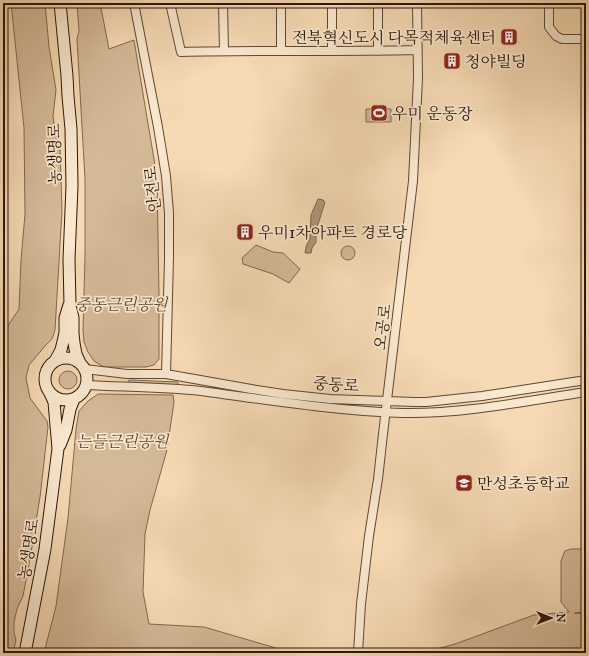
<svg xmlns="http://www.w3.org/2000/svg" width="589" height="656" viewBox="0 0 589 656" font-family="'IM FELL Great Primer','Noto Serif KR',serif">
<rect width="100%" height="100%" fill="#f6dab4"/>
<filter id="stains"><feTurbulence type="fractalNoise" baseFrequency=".005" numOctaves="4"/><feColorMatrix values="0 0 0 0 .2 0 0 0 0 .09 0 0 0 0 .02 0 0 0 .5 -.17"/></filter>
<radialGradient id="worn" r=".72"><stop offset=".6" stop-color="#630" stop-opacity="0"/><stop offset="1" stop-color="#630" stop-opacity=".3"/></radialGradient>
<path fill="#d4b997" stroke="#806850" d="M11,3H45L49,47L56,90L53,116L55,132L60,147L62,211L55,330L52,339L46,345L29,365L26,378L30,398L47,421L48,427L40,497L30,559L23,596L17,609L14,622V633L16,640L13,653H3V333L19,309L21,260L25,214L24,128Z
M77,3H100L109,49L134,40L157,177L159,294V359L154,365L146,367H104L94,361L88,352L84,342L83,331L85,256V179L77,39L79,31Z
M366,109H391V122H366Z
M256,245L273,252L283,253L300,269L289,283L273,274L243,264L242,258Z
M341 253a7 7 0 1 1 14 0a7 7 0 1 1-14 0Z
M59 380a9 9 0 1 1 18 0a9 9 0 1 1-18 0Z
M130,380L178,382V385L128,384V381Z
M98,394L173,395L174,402L167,450L150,510L145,534L143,592L149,624L204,627L293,653H44L56,606L68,518L76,429L79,411L88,401Z
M571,549H586V612L574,613L586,614V653H421L455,644L534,615L569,612L561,602V561L565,551Z"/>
<path fill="#b1977a" stroke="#7c634c" d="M318,199L323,200L325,202L316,231V242L312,248L311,253H305L306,247L310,238L311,215Z"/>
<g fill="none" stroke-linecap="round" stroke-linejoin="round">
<defs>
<path id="street" d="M134,3L158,127L166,176L169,213V258L166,374
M170,3L181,52C260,50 338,52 417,50
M223,3L224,51
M281,3V51
M332,3V51
M378,3V51
M549,3V27L556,36L562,39H586
M85,369L127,374H166L251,389L283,394L330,399L415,402H426L482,396L586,380
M86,385C124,387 163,387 201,391C268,400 335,411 403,413C464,414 526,401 586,392
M358,653L361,604L369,536L378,479L383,434L413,181L418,78L417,3"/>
<path id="secondary" d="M60,3L67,76L68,96L71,129L72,186L69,259L70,305L73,318V333L74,343L76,354L80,363
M45 379a21 21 0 1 1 42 0a21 21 0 1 1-42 0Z
M55,361L61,350L65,333V318L69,305
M60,445L66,430L70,409L74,399
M25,653L45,549L58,449L54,402L49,391"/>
</defs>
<use href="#street" stroke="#5e4733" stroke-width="10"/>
<use href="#secondary" stroke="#2c1608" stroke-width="13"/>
<use href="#street" stroke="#f9e7ce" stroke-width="8"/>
<use href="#secondary" stroke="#f9e7ce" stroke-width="11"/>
</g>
<defs>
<symbol id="building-square" viewBox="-11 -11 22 22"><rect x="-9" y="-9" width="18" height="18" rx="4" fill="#8f2418" stroke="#f9e7ce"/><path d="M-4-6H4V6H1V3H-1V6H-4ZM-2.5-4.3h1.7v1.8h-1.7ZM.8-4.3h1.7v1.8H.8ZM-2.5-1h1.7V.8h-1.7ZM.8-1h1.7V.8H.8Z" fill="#fff"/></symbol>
<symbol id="stadium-square" viewBox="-11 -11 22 22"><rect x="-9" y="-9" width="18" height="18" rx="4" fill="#8f2418" stroke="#f9e7ce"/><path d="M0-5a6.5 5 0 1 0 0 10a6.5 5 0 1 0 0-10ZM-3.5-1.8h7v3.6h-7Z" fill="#fff"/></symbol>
<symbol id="school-square" viewBox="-11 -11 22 22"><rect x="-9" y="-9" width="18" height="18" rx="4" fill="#8f2418" stroke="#f9e7ce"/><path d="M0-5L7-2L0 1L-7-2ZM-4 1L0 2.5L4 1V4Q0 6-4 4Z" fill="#fff"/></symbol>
</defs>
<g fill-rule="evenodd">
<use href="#building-square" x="499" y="27" width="20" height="20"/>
<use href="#building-square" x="442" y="51" width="20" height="20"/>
<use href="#stadium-square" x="369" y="103" width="20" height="20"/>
<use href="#building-square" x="235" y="222" width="20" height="20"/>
<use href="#school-square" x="454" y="473" width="20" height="20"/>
</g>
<g text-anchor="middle" stroke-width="3.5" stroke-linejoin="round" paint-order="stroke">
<g font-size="16" fill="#2c1608" stroke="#f9e7ce" text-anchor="start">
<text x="496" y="43" text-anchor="end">전북혁신도시 다목적체육센터</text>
<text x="465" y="67">청야빌딩</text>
<text x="392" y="119">우미 운동장</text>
<text x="258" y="238">우미1차아파트 경로당</text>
<text x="477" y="489">만성초등학교</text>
</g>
<g font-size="16" fill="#2c1608" stroke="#f9e7ce">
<text transform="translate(54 154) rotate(-91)" y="6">농생명로</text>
<text transform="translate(152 189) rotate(-96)" y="6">안전로</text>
<text transform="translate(382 327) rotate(-83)" y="6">오공로</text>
<text transform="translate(336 384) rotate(4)" y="6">중동로</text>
<text transform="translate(28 549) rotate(-81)" y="6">농생명로</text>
</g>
<g font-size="16" font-style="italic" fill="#5e4733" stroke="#f9e7ce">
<text x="121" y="310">중동근린공원</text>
<text x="122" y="447">는들근린공원</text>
</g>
</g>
<rect width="589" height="656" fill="none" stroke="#f6dab4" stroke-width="16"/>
<rect x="4" y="4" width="581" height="648" fill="none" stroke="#2c1608" stroke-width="2"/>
<rect x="8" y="8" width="573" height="640" fill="none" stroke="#2c1608"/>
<g transform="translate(551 618) rotate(90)" stroke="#f9e7ce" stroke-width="3" paint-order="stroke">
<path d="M0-3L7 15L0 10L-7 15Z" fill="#2c1608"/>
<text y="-6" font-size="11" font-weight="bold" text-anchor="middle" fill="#2c1608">N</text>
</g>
<rect width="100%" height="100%" filter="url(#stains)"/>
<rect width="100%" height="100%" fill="url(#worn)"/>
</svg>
